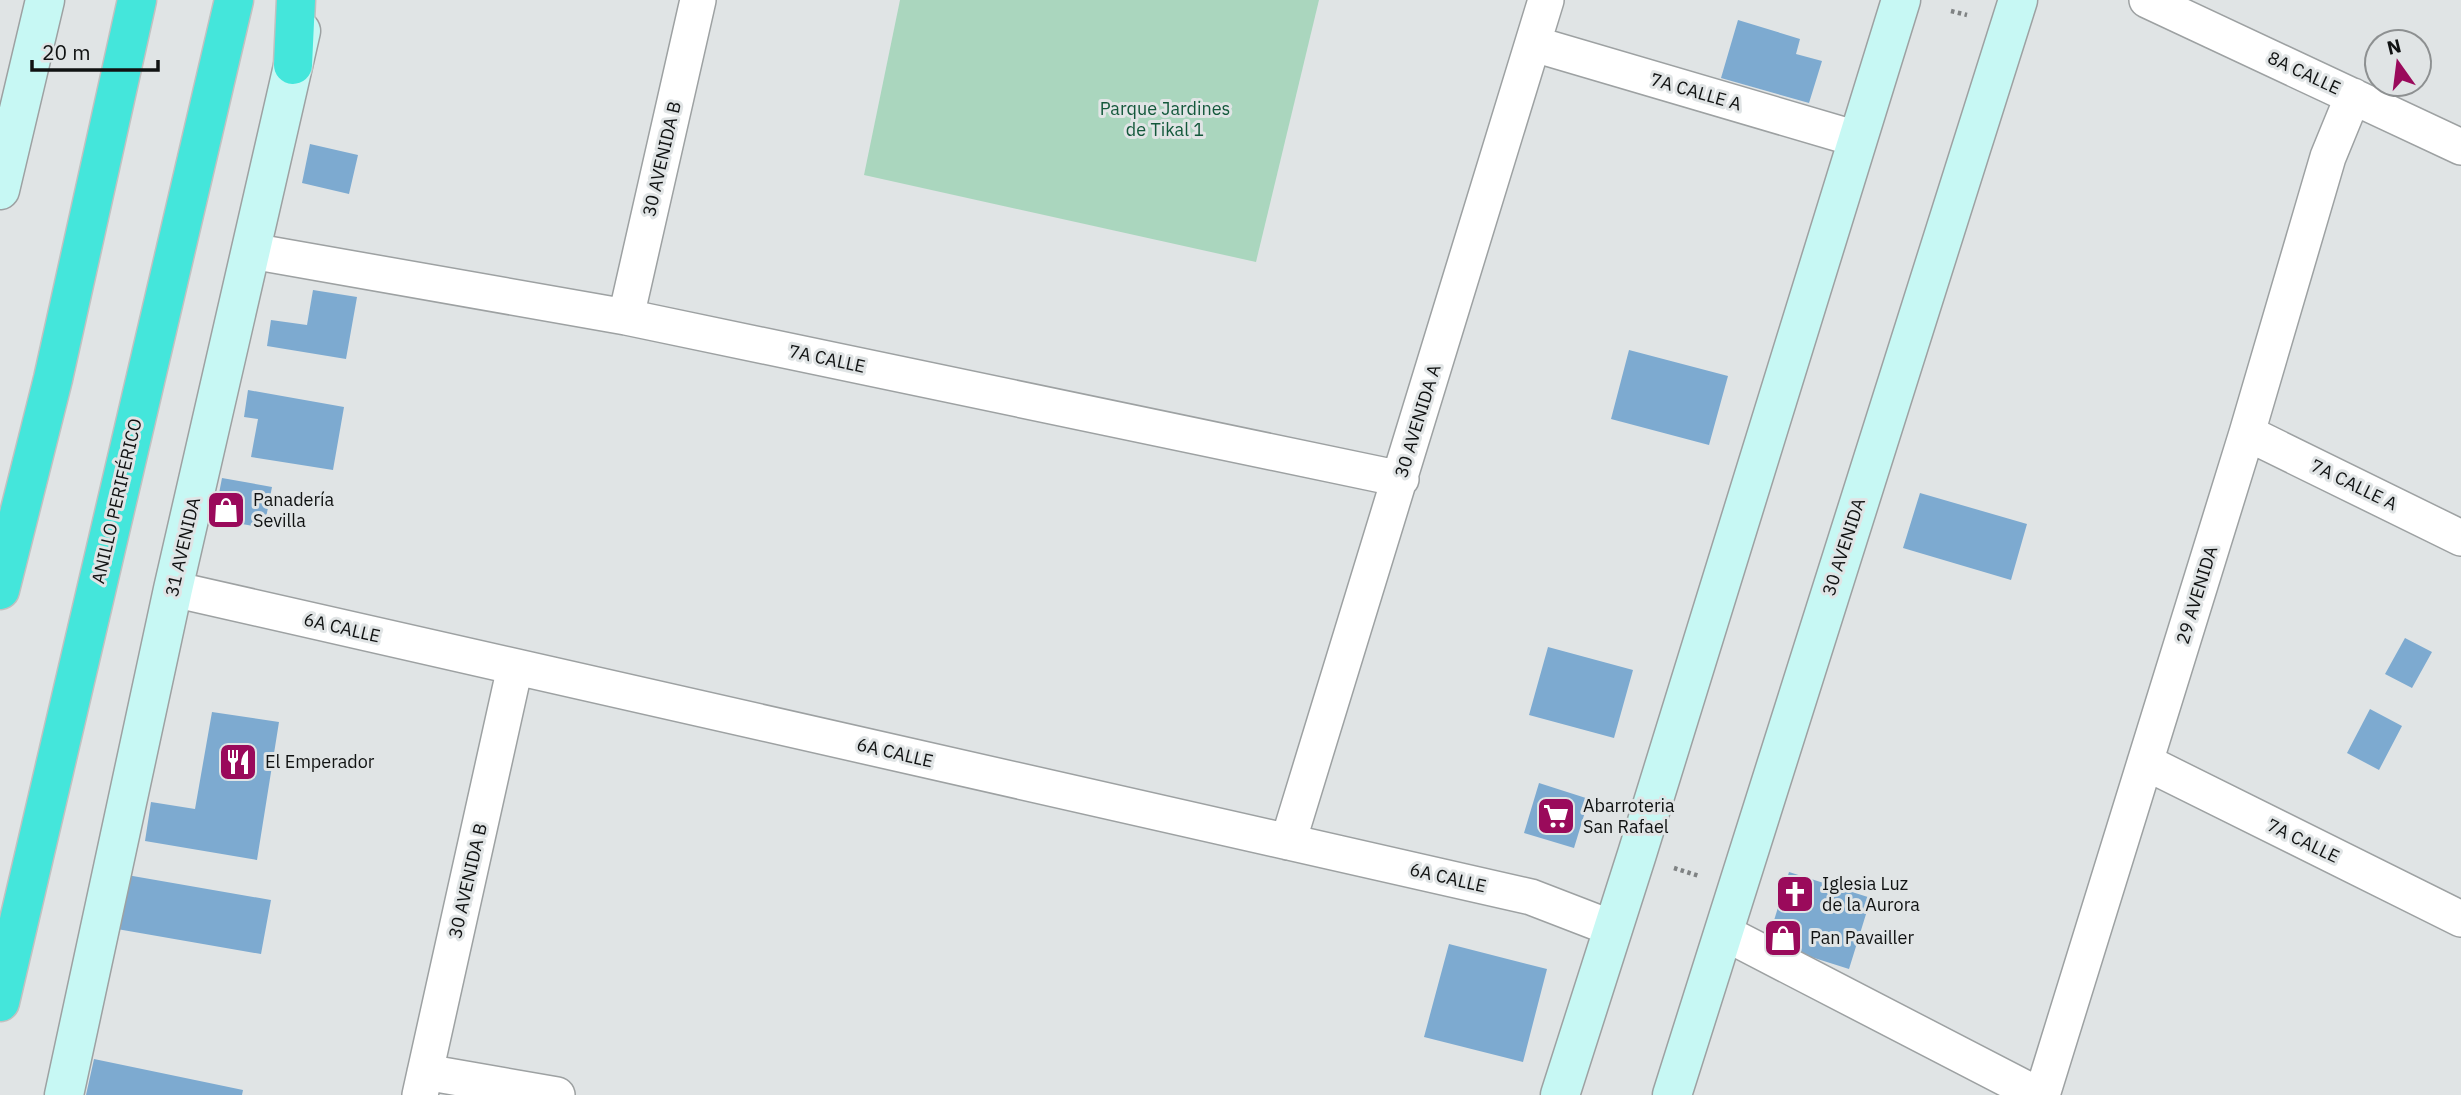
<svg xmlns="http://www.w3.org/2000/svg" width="2461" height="1095" viewBox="0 0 2461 1095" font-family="'IBM Plex Sans',sans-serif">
<rect width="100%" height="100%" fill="#e0e4e5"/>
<path fill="#aad6be" d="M900,0H1319L1256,262L864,175Z"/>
<path fill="#7daad0" d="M1738,20L1800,39L1796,54L1822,61L1809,103L1721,78Z
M310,144L358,155L349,194L302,183Z
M313,290L357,297L346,359L267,346L271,320L307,325Z
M1629,350L1728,376L1709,445L1611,419Z
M248,390L344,407L333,470L251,457L258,419L244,417Z
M222,478L272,487L264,528L214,519Z
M1920,493L2027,524L2011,580L1903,548Z
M2405,638L2432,652L2412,688L2385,674Z
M1548,647L1633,670L1614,738L1529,715Z
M2370,709L2402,726L2379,770L2347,753Z
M212,712L279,722L257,860L145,841L151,802L195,809Z
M1539,783L1589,799L1574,848L1524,833Z
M1789,872L1871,898L1849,969L1767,943Z
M127,875L271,900L261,954L117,929Z
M1449,944L1547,969L1523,1062L1424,1037Z
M94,1059L243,1090L242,1095H86Z"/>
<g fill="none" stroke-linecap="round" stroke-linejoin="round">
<defs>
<path id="street" d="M2147,0L2461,147
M1534,44L1857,139
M251,251L626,317L1401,479
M626,317L698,0
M2247,433L2461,538
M173,589L1531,897L1614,929
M2145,762L2461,919
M1288,842L1546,0
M1723,932L2038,1095
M425,1072L557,1095
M420,1095L515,667
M2042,1095L2247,433L2328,157L2353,96"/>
<path id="secondary" d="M0,190L45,0
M64,1095L173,589L301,31
M1560,1095L1637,854L1901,0
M1672,1095L2018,0"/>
<path id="highway" d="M293,65L296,0
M0,590L53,379L137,0
M0,1002L234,0"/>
</defs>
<use href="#street" stroke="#9da1a2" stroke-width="38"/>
<use href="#secondary" stroke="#9da1a2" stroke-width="41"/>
<use href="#highway" stroke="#c1c1c1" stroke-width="41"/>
<path stroke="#7f8283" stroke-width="4.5" stroke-dasharray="3.5 3.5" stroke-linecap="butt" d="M1951,11L1967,15
M1674,868L1699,876"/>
<use href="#street" stroke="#fff" stroke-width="35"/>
<use href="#secondary" stroke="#c7f8f4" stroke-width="38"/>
<use href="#highway" stroke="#44e6db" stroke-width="38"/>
</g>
<defs>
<symbol id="shop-square" viewBox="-11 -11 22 22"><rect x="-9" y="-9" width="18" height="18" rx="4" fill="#9a0a5b" stroke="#e0e4e5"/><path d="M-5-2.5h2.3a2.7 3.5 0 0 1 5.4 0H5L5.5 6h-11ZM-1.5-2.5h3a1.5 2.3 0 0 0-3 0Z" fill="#fff"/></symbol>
<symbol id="restaurant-square" viewBox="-11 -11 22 22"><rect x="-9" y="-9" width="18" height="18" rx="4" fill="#9a0a5b" stroke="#e0e4e5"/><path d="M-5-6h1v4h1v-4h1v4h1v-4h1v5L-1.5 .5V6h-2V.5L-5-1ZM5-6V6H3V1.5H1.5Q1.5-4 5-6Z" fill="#fff"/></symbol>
<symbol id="supermarket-square" viewBox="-11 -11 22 22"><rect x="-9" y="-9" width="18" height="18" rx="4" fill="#9a0a5b" stroke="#e0e4e5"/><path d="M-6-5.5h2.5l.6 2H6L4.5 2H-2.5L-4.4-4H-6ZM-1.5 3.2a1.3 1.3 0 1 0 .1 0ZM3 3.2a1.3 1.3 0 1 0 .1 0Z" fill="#fff"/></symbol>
<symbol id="church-square" viewBox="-11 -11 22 22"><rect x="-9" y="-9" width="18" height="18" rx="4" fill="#9a0a5b" stroke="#e0e4e5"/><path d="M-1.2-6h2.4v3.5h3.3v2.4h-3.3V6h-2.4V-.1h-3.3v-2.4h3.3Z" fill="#fff"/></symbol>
</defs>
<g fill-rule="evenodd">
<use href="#shop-square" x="204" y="488" width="44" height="44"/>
<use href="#restaurant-square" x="216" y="740" width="44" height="44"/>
<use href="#supermarket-square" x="1534" y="794" width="44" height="44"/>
<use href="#church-square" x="1773" y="872" width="44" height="44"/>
<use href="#shop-square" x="1761" y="916" width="44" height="44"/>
</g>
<g text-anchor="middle" stroke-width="6" stroke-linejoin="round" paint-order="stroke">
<g font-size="18" fill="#101212" stroke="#e0e4e5">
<text transform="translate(2304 73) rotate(25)" y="6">8A CALLE</text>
<text transform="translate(1696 92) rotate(16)" y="6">7A CALLE A</text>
<text transform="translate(662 159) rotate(-77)" y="6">30 AVENIDA B</text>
<text transform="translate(827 359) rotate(12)" y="6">7A CALLE</text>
<text transform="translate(1418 421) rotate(-73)" y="6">30 AVENIDA A</text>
<text transform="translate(2354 485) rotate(26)" y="6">7A CALLE A</text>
<text transform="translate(117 501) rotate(-77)" y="6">ANILLO PERIFÉRICO</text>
<text transform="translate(183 547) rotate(-77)" y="6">31 AVENIDA</text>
<text transform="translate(1844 547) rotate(-72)" y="6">30 AVENIDA</text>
<text transform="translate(2197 595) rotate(-73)" y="6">29 AVENIDA</text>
<text transform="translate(342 628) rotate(13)" y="6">6A CALLE</text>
<text transform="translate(895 753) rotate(13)" y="6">6A CALLE</text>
<text transform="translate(2303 841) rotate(26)" y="6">7A CALLE</text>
<text transform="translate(1448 878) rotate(13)" y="6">6A CALLE</text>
<text transform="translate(468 881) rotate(-77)" y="6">30 AVENIDA B</text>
</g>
<g font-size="18" fill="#13583b" stroke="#e0e4e5">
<text x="1165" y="115">Parque Jardines<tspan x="1165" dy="21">de Tikal 1</tspan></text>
</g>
<g font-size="18" fill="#101212" stroke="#e0e4e5" text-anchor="start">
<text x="253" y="506">Panadería<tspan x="253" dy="21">Sevilla</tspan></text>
<text x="265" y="768">El Emperador</text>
<text x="1583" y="812">Abarroteria<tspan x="1583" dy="21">San Rafael</tspan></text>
<text x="1822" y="890">Iglesia Luz<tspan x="1822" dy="21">de la Aurora</tspan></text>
<text x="1810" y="944">Pan Pavailler</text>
</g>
</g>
<g transform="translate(2398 63) rotate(346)"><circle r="33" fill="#e0e4e5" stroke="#8d9091" stroke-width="2"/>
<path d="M0-5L12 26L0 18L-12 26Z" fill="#9a0a5b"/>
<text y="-10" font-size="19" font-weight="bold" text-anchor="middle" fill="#101212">N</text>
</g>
<path d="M32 60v10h126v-10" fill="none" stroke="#101212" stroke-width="3.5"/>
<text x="42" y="60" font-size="21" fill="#101212" stroke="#e0e4e5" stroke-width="5" paint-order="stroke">20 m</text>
</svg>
